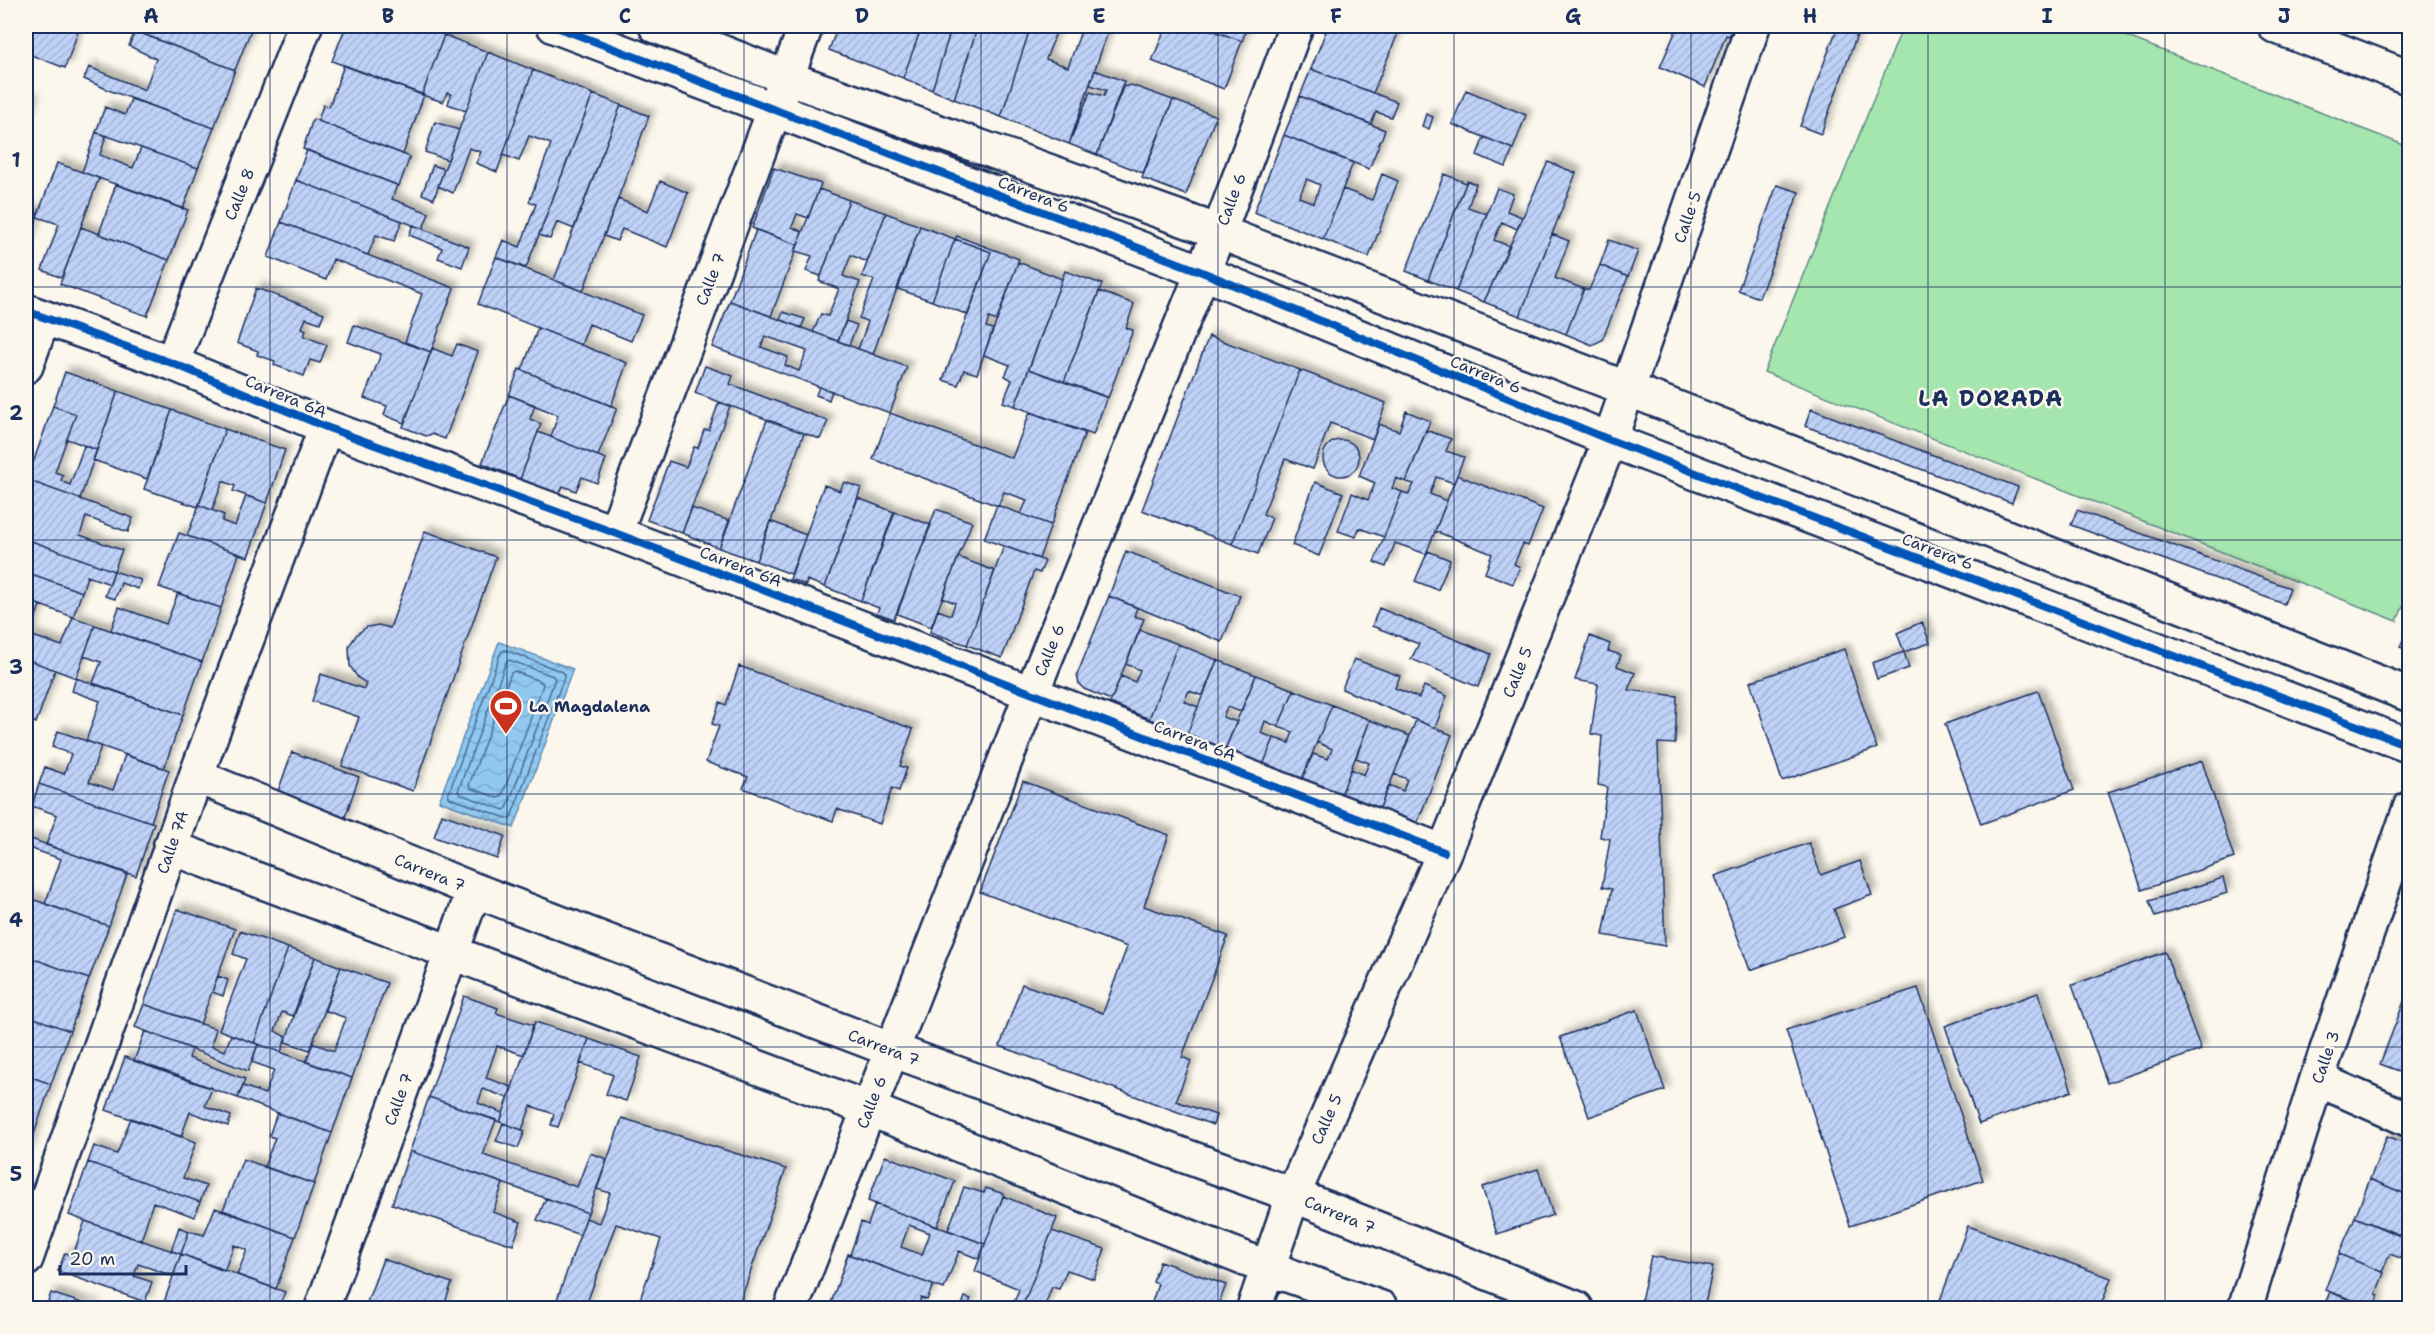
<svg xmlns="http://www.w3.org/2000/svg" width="2435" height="1334" viewBox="0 0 2435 1334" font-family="'Shantell Sans',sans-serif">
<defs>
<pattern id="water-waves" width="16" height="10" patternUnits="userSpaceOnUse" patternTransform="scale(1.5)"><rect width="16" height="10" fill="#90c8ef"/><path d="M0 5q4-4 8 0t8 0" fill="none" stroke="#7caccf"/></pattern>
<pattern id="building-hatch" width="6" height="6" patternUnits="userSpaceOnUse" patternTransform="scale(1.5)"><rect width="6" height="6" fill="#bed1f6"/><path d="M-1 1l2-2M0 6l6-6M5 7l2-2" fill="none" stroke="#a3b4d5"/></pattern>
<filter id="shadow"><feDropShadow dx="5.5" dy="-5.5" stdDeviation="3" flood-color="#0004"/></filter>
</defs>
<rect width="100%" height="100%" fill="#fbf7ec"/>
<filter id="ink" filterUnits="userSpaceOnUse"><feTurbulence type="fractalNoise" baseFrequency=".0167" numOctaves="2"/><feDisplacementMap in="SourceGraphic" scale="12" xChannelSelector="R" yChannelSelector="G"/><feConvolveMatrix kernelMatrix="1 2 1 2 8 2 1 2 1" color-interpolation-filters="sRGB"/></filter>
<g filter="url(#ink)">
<path fill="#a5e5ae" stroke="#608a86" stroke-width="1.5" d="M1903,26H2100L2409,147L2410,590L2397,621L1764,372Z"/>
<path fill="url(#water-waves)" stroke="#618bb5" stroke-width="1.5" d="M499,642L573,669L514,828L439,801Z"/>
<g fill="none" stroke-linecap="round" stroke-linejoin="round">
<path stroke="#4a6c98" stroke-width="1.5" d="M505,650L563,672L565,675L511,817L509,819L450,798L448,795L501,652Z
M509,660L553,676L555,679L507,808L504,810L460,794L458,791L506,662Z
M514,671L542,682L543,685L502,796L498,798L471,788L469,785L511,673Z"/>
</g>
<path fill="url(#building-hatch)" stroke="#1b2f5e" stroke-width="1.5" fill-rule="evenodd" filter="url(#shadow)" d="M26,26H80L65,68L26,53Z
M144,26H240L251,30L235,70L141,33Z
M346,26H436L434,30L444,35L422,95L332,61Z
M838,26H922L903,78L829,50Z
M922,26H952L932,90L903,78Z
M952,26H978L954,99L932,90Z
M978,26H1031L1001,117L954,99Z
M1031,26H1044L1057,30L1046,59L1068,67L1083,26H1110L1069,144L1001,117Z
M1157,26H1200L1242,41L1224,89L1152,61L1165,29Z
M1200,26H1248L1242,41Z
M1328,26H1401L1373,93L1311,69Z
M1678,26H1733L1729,36L1726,35L1705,87L1660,67Z
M1838,26L1859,29L1821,134L1800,126Z
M135,31L235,70L214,128L111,91L84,79L89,67L145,90L156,59L129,46Z
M444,35L488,52L466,111L448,104L451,94L447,93L443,102L422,95Z
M488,52L533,70L497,172L476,163L481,152L469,148L453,193L438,186Z
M344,65L424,95L403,154L318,121L323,105L329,107Z
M1311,69L1397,102L1391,117L1376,112L1371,124L1300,96Z
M533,70L593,94L526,268L496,257L503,240L520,247L536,204L529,202L551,144L529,136L519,161L503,155Z
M1095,70L1124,81L1097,155L1069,144L1090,92L1104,96L1106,90L1090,85Z
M1131,85L1173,100L1143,173L1097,155L1123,87Z
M1466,90L1526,115L1513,149L1452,124Z
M593,94L621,105L574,229L557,222L550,239L539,235Z
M1300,96L1385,130L1369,169L1284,135Z
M26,98L33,101L26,121Z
M131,99L214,128L198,168L96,132L105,107L125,115Z
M1173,100L1216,116L1186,195L1142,178Z
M621,105L649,116L583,291L554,280Z
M1426,114L1433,117L1429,129L1422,126Z
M313,119L410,157L399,186L303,149Z
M435,122L459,130L448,160L425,152Z
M96,132L106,136L100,155L133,168L141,148L198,168L183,209L82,172Z
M1284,135L1353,163L1323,239L1254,212ZM1307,179L1320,185L1314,203L1299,197Z
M1484,137L1513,149L1506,167L1477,155Z
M307,150L397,185L392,199L429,213L423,229L296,180Z
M1548,162L1576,173L1520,316L1484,302Z
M57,163L99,178L62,278L42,270L59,224L37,217Z
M433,165L444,169L434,199L422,194Z
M774,168L821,184L808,218L797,214L792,227L802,232L798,245L752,228Z
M1382,174L1398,181L1369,257L1323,239L1343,189L1372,200Z
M1444,174L1466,183L1428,280L1406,271Z
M296,180L402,221L394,241L376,235L368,255L281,222Z
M660,181L688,193L667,247L622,229L617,241L604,236L618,199L648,211Z
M1467,181L1476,184L1468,207L1487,214L1456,291L1428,280Z
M116,184L188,210L169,260L99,234Z
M1777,185L1799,192L1759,298L1738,290Z
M1497,188L1513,194L1507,211L1522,217L1517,229L1502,222L1494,240L1509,246L1484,302L1456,291Z
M819,189L849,200L821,276L806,271L812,256L795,251Z
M849,200L886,213L867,262L851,255L843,276L860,282L838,341L813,332L821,314L828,316L839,289L819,281Z
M26,209L38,214L26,249Z
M886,213L920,226L873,354L858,349L868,322L859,318L874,280L862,276Z
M281,222L454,288L431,352L405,342L422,294L333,259L326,280L268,257Z
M413,225L469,247L462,267L438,258L442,248L409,235Z
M920,226L955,239L932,301L898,289Z
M81,227L169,260L147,316L60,284Z
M756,230L798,245L771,316L730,301Z
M1552,234L1569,241L1555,278L1584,289L1566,334L1520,316Z
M957,236L1019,259L997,321L989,318L986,327L993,329L977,374L964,370L958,385L943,380L991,252L955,239Z
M955,239L991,252L968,315L932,301Z
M1609,240L1638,251L1628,277L1600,265Z
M496,257L642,315L631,341L589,324L581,345L478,304Z
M1018,262L1062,279L1015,406L1003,402L1012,380L1005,376L1010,365L984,355Z
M1600,265L1628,277L1602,340L1592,345L1566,334L1584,289L1589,290Z
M1065,271L1102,284L1064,382L1029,369Z
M256,288L324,313L320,323L306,318L302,328L306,330L304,336L327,345L320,363L310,360L304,376L274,365L275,361L257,355L258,351L237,343Z
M1099,291L1134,304L1126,328L1133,330L1108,398L1064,382Z
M730,301L907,367L890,413L712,347ZM765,336L807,351L799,371L785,365L788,357L761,347Z
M783,312L805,319L801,328L780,319Z
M846,321L857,325L849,345L838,341Z
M354,325L431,352L404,423L384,415L387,406L364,398L381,354L348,342Z
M538,328L627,363L611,406L522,370Z
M1209,336L1300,370L1232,544L1142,510Z
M457,344L478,352L445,439L432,434L426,436L403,427L432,348L452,356Z
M705,366L733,376L730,384L828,421L820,439L695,393Z
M519,369L617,408L598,456L551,437L558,415L509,395Z
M1029,369L1107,397L1093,435L1015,406Z
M1300,370L1386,403L1373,439L1330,423L1313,469L1285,459L1263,514L1272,518L1258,554L1232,544Z
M65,372L118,391L97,450L67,439L76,414L53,406Z
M819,387L832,391L829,400L816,395Z
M118,391L172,410L147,479L93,460Z
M509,395L535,405L530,419L541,424L520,479L482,463Z
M719,402L730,406L682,533L647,520L669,461L686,467L694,447L698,448L704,430H709Z
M53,406L76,414L55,472L63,475L61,481L70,485L84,446L97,450L80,499L27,480Z
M1811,409L2018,487L2012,503L1805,426Z
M172,410L225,429L198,507L144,489Z
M1406,411L1430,421L1406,482L1396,478L1392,488L1402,492L1384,537L1359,528L1356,537L1338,531L1352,493L1368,500L1375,483L1359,476L1379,424L1399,431Z
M1030,412L1085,433L1051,525L1021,514L1027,500L1004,492L998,506L873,459L890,413L1012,458Z
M767,420L804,433L756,561L719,548Z
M225,429L285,450L267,503L233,491L235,486L223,481L212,510L199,505Z
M1426,430L1451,439L1446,451L1464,457L1454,483L1436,477L1430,494L1447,501L1426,554L1395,543L1386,567L1374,562L1402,492L1409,494L1414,484L1406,482Z
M538,432L606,459L597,483L582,477L576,491L563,486L559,495L520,479Z
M1323 458a18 18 0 1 1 36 0a18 18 0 1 1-36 0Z
M1457,475L1543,509L1528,546L1523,544L1514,564L1520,567L1513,584L1485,573L1492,554L1435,531Z
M27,480L133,518L128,532L86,517L80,535L122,550L114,571L26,539Z
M844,482L861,488L825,587L807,580L806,585L790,579L824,485L840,491Z
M1315,482L1343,493L1319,556L1292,545Z
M246,496L267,503L248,557L187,536L199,505L224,515L222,521L235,526Z
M858,498L894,512L861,601L825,587Z
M997,505L1051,525L1039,559L984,539Z
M692,508L730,521L719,548L682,533Z
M936,509L972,522L931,627L897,614Z
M2077,510L2290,588L2284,604L2071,525Z
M895,512L931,525L894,619L877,613L879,608L861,601Z
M770,521L806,535L791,574L756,561Z
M425,531L496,557L413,791L342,766L359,717L312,701L321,674L364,689L366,683L358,678L350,666L349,646L357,634L367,627L379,625L390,628Z
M179,533L239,554L221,608L159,587Z
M26,539L114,571L110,584L87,576L82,592L26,572Z
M1004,546L1045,561L1040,573L1034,571L1002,658L967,645Z
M1126,551L1240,596L1222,642L1109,596Z
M1428,551L1450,560L1438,590L1415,581Z
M958,557L995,571L967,645L930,632L938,610L951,615L955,603L943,598Z
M114,571L141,580L138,589L121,583L115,599L105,596Z
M26,572L82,592L73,617L26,600Z
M178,593L221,608L202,662L111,630L119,607L166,624Z
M1109,596L1137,608L1134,616L1144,619L1111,700L1084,689L1079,684L1077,675Z
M26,600L40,605L30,635L62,646L73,617L95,625L76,678L26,659Z
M1379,608L1491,654L1478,687L1411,659L1419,644L1372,626Z
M1922,622L1930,643L1904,652L1897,633Z
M2410,623V651L2400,647Z
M95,625L202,662L183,715L93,683L101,662L84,656Z
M1140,630L1178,644L1149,719L1110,703L1121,676L1135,682L1140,670L1126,664Z
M1590,636L1610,644L1608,651L1621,655L1617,666L1635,673L1628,690L1677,696L1675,744L1658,743L1665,946L1603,935L1612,889L1602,887L1610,839L1600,837L1607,787L1598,785L1602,736L1591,734L1598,684L1575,680Z
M1178,644L1217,660L1203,696L1189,691L1184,701L1198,707L1187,734L1149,719Z
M1844,649L1877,748L1782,781L1750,682Z
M1904,652L1909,668L1877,679L1872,663Z
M26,659L55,670L36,723L26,719Z
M1354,659L1400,676L1395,688L1419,698L1424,686L1447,696L1435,728L1342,689Z
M1217,660L1256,675L1241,712L1227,707L1223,717L1237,722L1225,749L1187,734Z
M739,666L913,729L900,766L907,768L899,791L892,788L880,824L837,809L833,821L813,814L743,788L748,777L706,762L719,726L712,724L720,702L726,705Z
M1256,675L1294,690L1278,727L1265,721L1261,733L1274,738L1263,765L1225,749Z
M76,678L183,715L164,768L86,741L100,701L72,691Z
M1294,690L1332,705L1302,779L1263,765L1274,738L1289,743L1293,732L1278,727Z
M2038,691L2074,790L1981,824L1945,724Z
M1332,705L1370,720L1341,795L1302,779L1313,754L1328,759L1332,749L1317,742Z
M1370,720L1410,736L1379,810L1341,795L1351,769L1364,775L1369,763L1356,758Z
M1416,720L1452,735L1416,826L1379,810L1389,785L1403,791L1407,779L1394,774Z
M58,731L101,746L89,782L113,790L125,755L169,770L151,822L39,784L45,767L64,774L71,754L52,747Z
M292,752L359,777L343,823L275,800Z
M2202,761L2234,858L2142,890L2108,792Z
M1023,781L1169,835L1144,906L1228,936L1182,1057L1191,1061L1176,1101L1216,1115L1213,1125L1000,1046L1022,984L1103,1013L1127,947L980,892Z
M39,784L154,823L136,876L46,845L57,815L32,806Z
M26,799L33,802L26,823Z
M442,814L505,836L497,859L434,837Z
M26,837L127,874L109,926L45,904L61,859L26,847Z
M1809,843L1821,875L1860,861L1872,895L1834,909L1844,937L1750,970L1715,876Z
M2223,878L2227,893L2155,917L2149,901Z
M26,897L109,926L89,979L26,956Z
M177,909L235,929L200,1024L144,1004Z
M240,931L288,948L254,1043L219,1030L246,959L233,954Z
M288,948L315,957L293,1016L282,1012L275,1031L286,1037L281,1052L254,1043Z
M2165,952L2201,1050L2107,1083L2072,985Z
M26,956L89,979L70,1031L26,1015Z
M315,957L341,967L310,1050L285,1042Z
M341,967L387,983L352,1078L306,1062L313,1043L334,1051L346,1018L324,1010Z
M218,976L228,980L223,996L212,992Z
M1918,988L1983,1180L1850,1226L1786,1030Z
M2038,993L2072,1091L1979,1124L1945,1026Z
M2407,994L2410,995V1075L2380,1064Z
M464,996L498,1008L496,1013L533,1025L524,1055L497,1046L486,1078L512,1087L508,1098L483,1089L478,1103L503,1113L500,1122L429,1097Z
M144,1004L216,1029L211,1046L225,1051L231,1035L258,1044L248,1071L135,1027Z
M1637,1010L1665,1090L1589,1117L1560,1037Z
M26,1015L70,1031L51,1084L26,1075Z
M535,1022L589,1039L558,1127L551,1125L554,1114L531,1106L522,1130L500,1122Z
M145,1031L192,1049L189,1058L245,1079L238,1098L134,1061Z
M589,1039L641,1057L626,1101L606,1094L613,1075L580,1063Z
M258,1044L352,1078L332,1133L238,1098L243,1086L265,1094L274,1070L252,1062Z
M125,1057L212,1088L205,1106L231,1116L228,1126L190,1112L181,1137L106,1110Z
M26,1075L51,1084L33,1137L26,1134Z
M429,1097L496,1120L483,1155L577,1187L590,1153L607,1159L588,1213L410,1151Z
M277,1113L332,1133L314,1184L264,1167L275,1138L269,1136Z
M131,1118L196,1142L183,1178L206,1186L200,1202L88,1162L94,1146L117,1154Z
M622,1118L786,1169L738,1308H637L661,1239L616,1224L585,1308L580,1306L579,1308H554L586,1218L599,1223L610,1193L597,1189Z
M503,1123L525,1131L518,1148L496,1141Z
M26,1134L33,1137L26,1157Z
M2387,1136L2410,1145V1196L2370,1179Z
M410,1151L503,1183L493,1212L521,1222L513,1245L392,1204Z
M885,1156L955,1181L937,1227L868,1201Z
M243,1159L314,1184L295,1237L223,1210Z
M88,1162L200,1202L195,1217L153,1202L141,1241L69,1215Z
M1538,1169L1553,1215L1497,1234L1482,1187Z
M2370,1179L2410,1196V1220L2408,1219L2400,1236L2355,1217Z
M964,1187L984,1193L986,1188L1004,1194L985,1244L948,1230Z
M1003,1196L1057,1218L1022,1308H1012L1019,1289L975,1271Z
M546,1198L588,1213L580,1235L537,1220Z
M875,1204L985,1244L979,1259L959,1251L944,1289L850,1255L861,1222L868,1225ZM909,1225L930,1233L922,1255L901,1247Z
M215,1208L295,1237L276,1289L237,1275L247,1250L234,1245L224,1271L181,1254L189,1231L204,1235Z
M2355,1217L2410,1239V1262L2390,1254L2382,1272L2339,1254Z
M85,1221L181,1254L173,1276L138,1264L134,1276L152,1282L145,1302L58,1271L65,1253L73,1255Z
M1968,1226L2111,1278L2100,1308H1937Z
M179,1227L189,1231L181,1254L171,1251Z
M1052,1231L1105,1249L1094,1279L1067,1270L1059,1289L1052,1287L1044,1308H1022Z
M181,1254L285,1292L278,1308H162Z
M848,1254L933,1285L927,1300L921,1298L917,1308H837L830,1306Z
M2339,1254L2384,1273L2376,1294L2379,1295L2375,1308L2325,1290Z
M1651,1256L1713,1267L1704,1308H1674L1641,1301Z
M383,1259L452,1283L443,1308H365Z
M1160,1261L1226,1285L1217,1308H1161L1151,1305L1158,1284L1153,1282Z
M2330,1292L2370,1308H2323Z
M51,1293L88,1305L97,1308H46Z
M965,1297L971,1299L967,1308H961Z"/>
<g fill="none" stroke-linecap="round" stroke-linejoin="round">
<defs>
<path id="street" d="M2275,26L2410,78
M26,311L172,363L326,427L615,533L1444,852
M172,363L305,26
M26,366L43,318
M615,533L806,26
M196,776L474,890L892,1050L1293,1195L1576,1308
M170,847L869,1109L1268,1268L1381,1308
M2317,1079L2410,1120
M26,1259L196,776L326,427
M322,1308L474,890
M791,1308L1032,692L1219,232L1296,26
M1254,1308L1293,1195L1444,852L1610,440L1753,26
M2245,1308L2317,1079L2410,808"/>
<path id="secondary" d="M554,26L1202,272L1610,440L2410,746
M656,26L787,78L1219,232L1628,389L2410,695"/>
</defs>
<use href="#street" stroke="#1b2f5e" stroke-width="38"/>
<use href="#secondary" stroke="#1b2f5e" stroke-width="38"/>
<use href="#street" stroke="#fbf7ec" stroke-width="33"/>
<use href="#secondary" stroke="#fbf7ec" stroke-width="33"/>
<defs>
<path id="cycleway" d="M554,26L1202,272L1610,440L2410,746
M26,311L172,363L326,427L615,533L1444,852"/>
</defs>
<use href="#cycleway" stroke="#fbf7ec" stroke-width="11"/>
<use href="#cycleway" stroke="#0057b8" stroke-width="8"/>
</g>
</g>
<path fill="none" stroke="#1b2f5e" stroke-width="1.5" stroke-opacity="0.55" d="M270,26V1308M507,26V1308M744,26V1308M981,26V1308M1218,26V1308M1454,26V1308M1691,26V1308M1928,26V1308M2165,26V1308M26,287H2410M26,540H2410M26,794H2410M26,1047H2410"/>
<defs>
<symbol id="stadium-pin" viewBox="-11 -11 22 30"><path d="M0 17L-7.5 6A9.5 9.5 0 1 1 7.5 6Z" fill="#c8321e" stroke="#fbf7ec"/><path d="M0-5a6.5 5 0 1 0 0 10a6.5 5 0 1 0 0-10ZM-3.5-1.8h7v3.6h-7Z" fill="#fff"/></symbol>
</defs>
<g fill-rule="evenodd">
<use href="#stadium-pin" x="487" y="687" width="38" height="52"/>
</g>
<g text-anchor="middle" stroke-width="5" stroke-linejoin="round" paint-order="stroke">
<g font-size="16" fill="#1b2f5e" stroke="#fbf7ec">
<text transform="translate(239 194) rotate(-68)" y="6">Calle 8</text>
<text transform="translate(1034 194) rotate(21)" y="6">Carrera 6</text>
<text transform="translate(1231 199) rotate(-70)" y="6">Calle 6</text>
<text transform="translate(1687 217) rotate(-71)" y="6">Calle 5</text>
<text transform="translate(710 279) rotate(-69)" y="6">Calle 7</text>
<text transform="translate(1486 374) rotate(22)" y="6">Carrera 6</text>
<text transform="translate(286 396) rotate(23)" y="6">Carrera 6A</text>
<text transform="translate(1938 551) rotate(21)" y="6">Carrera 6</text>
<text transform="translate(741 566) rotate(21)" y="6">Carrera 6A</text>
<text transform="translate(1049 650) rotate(-68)" y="6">Calle 6</text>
<text transform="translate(1517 672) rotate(-68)" y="6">Calle 5</text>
<text transform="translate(1195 740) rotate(21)" y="6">Carrera 6A</text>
<text transform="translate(172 842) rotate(-71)" y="6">Calle 7A</text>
<text transform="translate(430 872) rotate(22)" y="6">Carrera 7</text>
<text transform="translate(884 1047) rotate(21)" y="6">Carrera 7</text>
<text transform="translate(2325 1057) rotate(-71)" y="6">Calle 3</text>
<text transform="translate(398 1099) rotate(-70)" y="6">Calle 7</text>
<text transform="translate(871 1102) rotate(-69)" y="6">Calle 6</text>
<text transform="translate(1326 1119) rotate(-66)" y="6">Calle 5</text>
<text transform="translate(1340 1214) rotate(22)" y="6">Carrera 7</text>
</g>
<g font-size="16" font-weight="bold" fill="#1b2f5e" stroke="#fbf7ec" text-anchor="start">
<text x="529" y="712">La Magdalena</text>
</g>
<g font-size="22" font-weight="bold" letter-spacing="1.5" fill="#1b2f5e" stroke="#fbf7ec">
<text x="1991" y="406">LA DORADA</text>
</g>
</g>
<rect width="2435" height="1334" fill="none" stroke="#fbf7ec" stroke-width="66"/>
<path d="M60 1265v9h126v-9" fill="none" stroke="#1b2f5e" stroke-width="3"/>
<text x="69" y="1265" font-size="18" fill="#1b2f5e" stroke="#fbf7ec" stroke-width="4.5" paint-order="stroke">20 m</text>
<rect x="33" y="33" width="2369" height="1268" fill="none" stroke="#1b2f5e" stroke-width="2"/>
<g font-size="20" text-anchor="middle" font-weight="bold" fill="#1b2f5e">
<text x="151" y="23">A</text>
<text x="388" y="23">B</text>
<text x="625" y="23">C</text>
<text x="862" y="23">D</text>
<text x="1099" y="23">E</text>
<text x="1336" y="23">F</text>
<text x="1573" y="23">G</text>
<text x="1810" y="23">H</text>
<text x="2047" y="23">I</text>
<text x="2284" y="23">J</text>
<text x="16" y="167">1</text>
<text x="16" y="420">2</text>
<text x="16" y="674">3</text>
<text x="16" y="927">4</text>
<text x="16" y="1181">5</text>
</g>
</svg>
